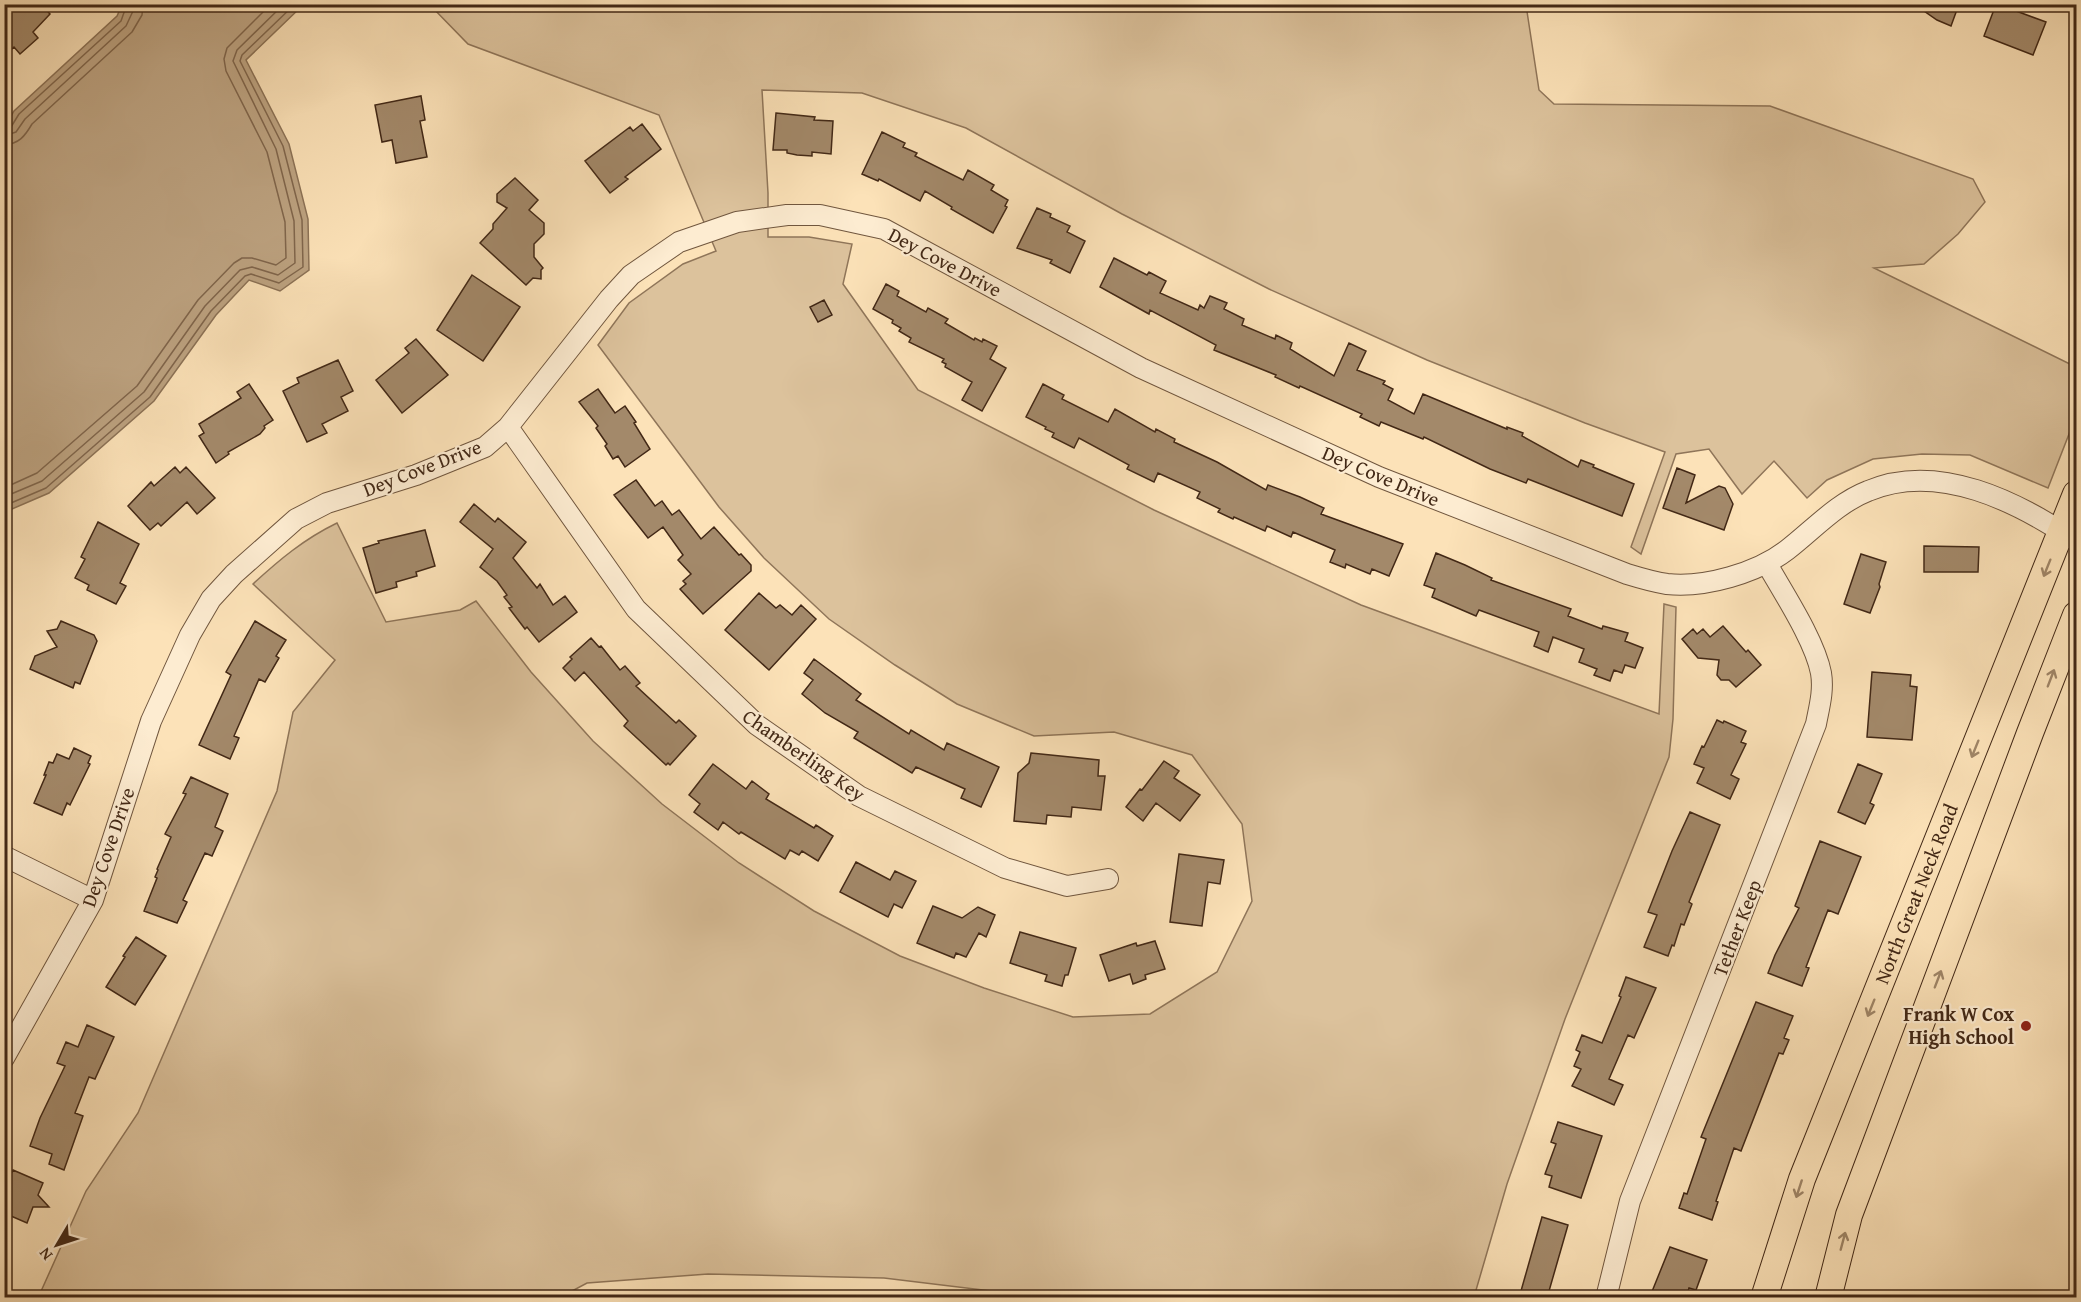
<svg xmlns="http://www.w3.org/2000/svg" width="2081" height="1302" viewBox="0 0 2081 1302" font-family="'Gentium Book Plus',serif">
<rect width="100%" height="100%" fill="#fce2b8"/>
<filter id="stains"><feTurbulence type="fractalNoise" baseFrequency=".00333" numOctaves="4"/><feColorMatrix values="0 0 0 0 .2 0 0 0 0 .09 0 0 0 0 .02 0 0 0 .5 -.17"/></filter>
<radialGradient id="worn" r=".72"><stop offset=".6" stop-color="#630" stop-opacity="0"/><stop offset="1" stop-color="#630" stop-opacity=".3"/></radialGradient>
<path fill="#dcc29c" stroke="#8f7559" stroke-width="1.5" d="M430,5H1526L1539,90L1554,104L1770,106L1973,179L1985,202L1958,234L1924,264L1874,268L2076,367V416L2048,488L1970,455L1922,454L1873,459L1827,480L1807,498L1774,461L1742,494L1709,449L1676,454L1641,554L1631,547L1665,452L1585,423L1427,360L1269,289L1122,214L966,128L862,93L762,90L768,193V237H809L852,244L843,284L918,390L1154,510L1361,605L1659,714L1664,604L1676,607L1673,719L1669,757L1565,1019L1507,1184L1474,1297L1048,1298L884,1278L708,1274L587,1283L559,1298H38L86,1191L138,1113L277,791L293,712L335,660L253,584C279,560 304,539 337,523L386,622L460,610L476,601L531,672L593,741L662,804L739,863L814,911L900,956L984,988L1073,1017L1150,1014L1217,972L1252,901L1242,824L1192,755L1114,732L1034,736L957,704L895,665L829,619L764,558L719,507L598,345L629,303L683,264L716,251L659,115L468,44Z"/>
<path fill="#bda381" stroke="#8c7256" stroke-width="1.5" d="M122,5H303L246,60L289,144L308,219L309,270L280,291L249,280L216,315L154,401L49,493L5,512V127L14,111L117,16Z"/>
<g fill="none" stroke-linecap="round" stroke-linejoin="round">
<path stroke="#80664c" stroke-width="1.5" d="M4,129L11,127L19,114L121,21L127,4
M4,136L16,132L25,119L126,26L133,11L134,4
M4,145C19,144 25,136 32,124L132,32L142,15L143,4
M4,488L37,473L137,386L198,300L234,263L242,258H252L276,265L286,258L285,222L267,152L226,71L224,59L227,48L271,4
M4,497L42,481L144,392L205,306L240,270L252,267L278,275L295,263L294,221L276,149L233,61L237,50L284,4
M4,506L46,488L150,397L211,311L245,276L251,274L279,283L303,267L302,220L283,146L240,61L242,55L295,4"/>
</g>
<path fill="#a3896a" stroke="#422816" stroke-width="1.5" d="M4,4H41L50,14L33,32L38,38L20,54L14,47L4,56Z
M1914,4H1959L1951,26L1937,20Z
M1995,7L2007,11L2008,8L2046,22L2033,55L1984,36Z
M421,96L425,120L420,121L427,157L396,163L392,140L382,142L375,105Z
M776,113L815,117L814,120L833,121L831,154L812,152V156L797,155L787,153V150H773Z
M642,124L661,149L625,177L628,179L610,193L585,161L630,127L633,131Z
M882,132L905,143L903,147L917,153L915,156L963,180L968,170L994,185L991,190L1008,200L1005,206L1007,207L993,233L951,209L952,207L925,191L920,201L879,179L878,181L862,174Z
M515,178L538,200L529,210L544,223V234L534,244V257L543,268L541,270V279L533,278L526,285L480,243L493,229V224L507,208L497,202V194Z
M1037,208L1051,214L1050,217L1070,226L1067,232L1085,241L1070,273L1050,263L1052,260L1017,248Z
M1114,258L1147,275L1149,272L1166,281L1160,293L1198,310L1200,305L1204,308L1210,296L1227,303L1224,309L1244,319L1242,325L1275,339L1276,335L1292,343L1290,349L1334,376L1349,343L1366,351L1357,370L1385,381L1383,384L1393,389L1388,400L1414,414L1423,394L1507,429V427L1523,433L1522,436L1578,467L1581,460L1594,465L1593,467L1634,484L1622,516L1528,479L1526,483L1490,469L1424,437L1423,439L1381,422L1379,426L1360,417L1362,414L1300,386L1299,388L1275,377L1276,375L1214,350L1216,345L1150,310L1149,314L1100,287Z
M472,275L520,307L483,361L437,330Z
M886,284L899,291L897,296L926,312L928,308L948,319L945,323L974,340L975,338L982,342L983,339L997,346L990,359L1006,368L982,411L962,400L972,382L945,367L946,364L942,362L944,359L909,342L911,338L899,331L901,328L892,323L893,320L873,309Z
M824,300L832,315L818,322L810,307Z
M416,339L448,375L402,413L376,380L409,353L405,348Z
M338,360L353,391L341,397L348,411L322,424L327,433L307,442L283,391L299,383L297,378Z
M249,384L273,420L264,426L265,428L260,434L228,452L229,454L216,463L199,436L204,433L199,424L241,398L237,392Z
M1043,384L1064,395L1062,399L1108,422L1115,409L1155,432L1156,429L1175,439L1174,442L1217,462L1266,490L1268,485L1300,497L1324,508L1321,514L1403,544L1389,576L1372,569L1370,574L1346,564L1345,568L1330,562L1335,550L1293,532L1291,537L1267,526L1265,531L1234,517L1233,519L1218,512L1220,509L1197,498L1200,492L1158,473L1154,482L1127,469L1129,465L1079,438L1074,448L1052,437L1054,433L1045,429L1046,427L1026,417Z
M598,389L615,413L625,406L636,422L634,423L650,449L625,467L618,456L613,459L605,446L607,444L596,428L598,426L579,402Z
M175,467L180,473L186,467L215,498L197,514L187,502L161,526L158,523L150,530L128,506L151,482L154,486Z
M1677,468L1695,475L1686,503L1719,486L1725,488L1733,504L1724,530L1663,508Z
M636,480L655,506L662,501L672,515L679,510L701,539L714,527L739,555L741,554L751,565V571L703,614L680,589L686,584L683,581L691,574L678,560L683,555L663,527L648,538L614,495Z
M474,504L495,522L498,518L526,542L513,558L537,588L540,584L553,605L565,596L577,612L539,642L527,627L525,629L509,608L512,607L504,597L507,595L497,581L480,567L493,549L460,522Z
M98,522L139,544L120,583L126,586L116,604L87,590L89,585L75,578L85,559L81,557Z
M425,530L435,566L416,572L417,576L396,582L397,587L376,593L363,548L379,543L378,541Z
M1924,546L1979,547L1978,572H1924Z
M1436,553L1465,565L1492,578L1491,580L1571,609L1568,616L1602,629L1603,626L1628,633L1625,641L1643,648L1635,668L1625,665L1622,673L1614,670L1610,681L1594,675L1597,669L1579,662L1584,649L1553,637L1548,652L1534,646L1539,632L1479,610L1476,616L1432,597L1435,589L1424,585Z
M1861,554L1886,562L1879,584L1880,587L1870,613L1844,604Z
M759,593L776,608L780,605L792,615L801,605L816,619L769,670L725,630Z
M61,621L94,635L97,641L80,684L75,682L73,688L30,669L35,656L57,647L47,631L57,629Z
M255,621L286,640L276,656L279,658L265,682L259,679L234,736L239,738L230,759L199,745L231,675L226,672Z
M1723,626L1746,652L1748,650L1761,665L1736,687L1729,680H1721L1717,675L1719,660L1698,658L1682,639L1693,629L1697,634L1703,629L1710,637Z
M591,638L599,647L601,646L620,670L625,666L640,683L636,686L676,723L679,720L696,736L670,765L668,763L666,765L624,726L628,721L584,672L575,681L563,668L572,659L570,657Z
M814,659L861,694L856,700L909,734L911,730L944,750L947,743L999,767L981,807L961,798L965,789L916,767L912,773L854,738L858,732L825,713L802,694L813,680L804,673Z
M1872,672L1911,675L1910,686L1917,687L1912,740L1867,737Z
M1717,720L1723,723L1724,721L1746,731L1741,742L1746,744L1731,775L1739,779L1730,799L1697,783L1704,768L1694,764L1702,746L1704,747Z
M74,748L91,756L88,763L90,764L70,805L67,803L62,815L34,803L46,775H44L49,762L53,763L57,754L69,759Z
M1031,753L1099,760L1098,776H1105L1101,810L1072,807L1071,817L1047,815L1046,824L1014,821L1018,773L1029,763Z
M1164,761L1179,771L1174,778L1200,795L1180,821L1156,803L1143,821L1126,807L1140,789L1142,790Z
M713,764L746,789L752,781L769,794L766,799L814,828L816,825L833,836L818,861L802,851L799,855L790,850L785,859L741,832L739,834L723,822L718,830L694,812L700,804L689,795Z
M1858,764L1882,774L1870,803L1874,805L1865,824L1838,812Z
M191,777L228,794L215,827L223,831L212,856L205,853L183,900L187,902L177,923L144,911L157,878L155,877L158,870L157,869L171,837L165,834L186,794L183,793Z
M1690,812L1720,825L1689,902L1692,904L1684,925L1681,924L1674,946L1672,945L1668,956L1644,947L1657,915L1648,912L1672,851Z
M1820,841L1861,857L1838,914L1828,910L1806,967L1809,968L1802,986L1768,973L1775,955L1799,908L1795,906Z
M1179,854L1224,860L1220,884L1208,882L1202,926L1170,922Z
M856,862L890,880L895,871L916,881L902,908L894,904L888,917L840,892Z
M933,906L962,918L978,907L995,915L986,937L979,933L966,957L956,953L954,958L917,943Z
M1020,932L1076,948L1068,975H1065L1062,986L1045,981L1047,975L1010,963Z
M136,937L166,956L135,1005L106,987L125,957L123,956Z
M1155,941L1165,969L1145,975L1146,979L1133,984L1130,974L1109,981L1100,955L1136,943L1137,946Z
M1626,977L1656,988L1634,1038L1628,1035L1609,1079L1623,1085L1614,1105L1572,1086L1581,1069L1574,1066L1580,1052L1576,1050L1582,1035L1602,1043L1621,997L1619,996Z
M1756,1002L1793,1016L1784,1038L1789,1040L1783,1054L1779,1053L1741,1151L1734,1148L1716,1201L1718,1202L1712,1220L1679,1208L1684,1193L1687,1194L1706,1139L1701,1137Z
M87,1025L114,1037L95,1079L89,1077L75,1113L83,1116L64,1170L49,1164L52,1154L30,1146L40,1118L65,1066L57,1063L66,1042L78,1047Z
M1558,1122L1602,1136L1581,1198L1549,1187L1552,1176L1545,1174L1556,1144L1551,1142Z
M13,1170L43,1183L38,1195L49,1207H33L27,1223L4,1213V1189Z
M1542,1217L1568,1225L1547,1298H1519Z
M1670,1247L1707,1260L1696,1290L1689,1288L1686,1298H1662L1651,1294Z"/>
<g fill="none" stroke-linecap="round" stroke-linejoin="round">
<defs>
<path id="minor" d="M508,427L636,609L757,725L859,796L1005,868L1067,886L1108,879
M4,856L93,900
M4,1058L93,900L151,721L190,635L211,599L234,574L296,519L327,503L416,475L485,447L508,427L609,299L631,275L679,242L737,222L787,215H820L884,229L1141,368L1379,477L1627,574C1640,578 1653,582 1667,584C1705,588 1757,573 1787,550C1813,530 1837,503 1868,491C1938,461 2018,502 2076,541
M1606,1298L1630,1201L1816,724C1819,708 1824,691 1821,673C1815,641 1784,594 1767,564"/>
<g id="major">
<path id="s1" d="M1764,1298L1802,1179L2076,494"/>
<path d="M1828,1298L1849,1215L2030,733L2076,615"/>
</g>
</defs>
<use href="#minor" stroke="#70563e" stroke-width="22"/>
<use href="#major" stroke="#422816" stroke-width="28"/>
<use href="#minor" stroke="#fdecd1" stroke-width="20"/>
<use href="#major" stroke="#fce2b8" stroke-width="26"/>
</g>
<defs><path id="oneway-shaft" d="M-6 0H5M1.5-3L5.5 0L1.5 3" fill="none" stroke-width="1.6" stroke-linecap="round" stroke-linejoin="round" transform="scale(1.5)"/></defs>
<g stroke="#9f8567">
<use href="#oneway-shaft" transform="translate(2047 568) rotate(112)"/>
<use href="#oneway-shaft" transform="translate(2051 678) rotate(-69)"/>
<use href="#oneway-shaft" transform="translate(1975 749) rotate(112)"/>
<use href="#oneway-shaft" transform="translate(1938 979) rotate(-69)"/>
<use href="#oneway-shaft" transform="translate(1871 1008) rotate(112)"/>
<use href="#oneway-shaft" transform="translate(1799 1189) rotate(108)"/>
<use href="#oneway-shaft" transform="translate(1843 1241) rotate(-75)"/>
</g>
<circle fill="#8f2418" stroke="#fdecd1" stroke-width="2" cx="2026" cy="1026" r="6"/>
<g text-anchor="middle" stroke-width="4.5" stroke-linejoin="round" paint-order="stroke">
<g font-size="20" fill="#422816" stroke="#fdecd1">
<text transform="translate(945 262) rotate(28)" y="7">Dey Cove Drive</text>
<text transform="translate(422 468) rotate(-21)" y="7">Dey Cove Drive</text>
<text transform="translate(1381 476) rotate(23)" y="7">Dey Cove Drive</text>
<text transform="translate(804 755) rotate(35)" y="7">Chamberling Key</text>
<text transform="translate(108 847) rotate(-71)" y="7">Dey Cove Drive</text>
<text dy="7" stroke="none"><textPath href="#s1" startOffset="432">North Great Neck Road</textPath></text>
<text transform="translate(1737 928) rotate(-69)" y="7">Tether Keep</text>
</g>
<g font-size="20" font-weight="bold" fill="#422816" stroke="#fdecd1" text-anchor="end">
<text x="2014" y="1021">Frank W Cox<tspan x="2014" dy="23">High School</tspan></text>
</g>
</g>
<rect width="2081" height="1302" fill="none" stroke="#fce2b8" stroke-width="24"/>
<rect x="6" y="6" width="2069" height="1290" fill="none" stroke="#422816" stroke-width="3"/>
<rect x="12" y="12" width="2057" height="1278" fill="none" stroke="#422816" stroke-width="1.5"/>
<g transform="translate(57 1245) rotate(231)" stroke="#fdecd1" stroke-width="4.5" paint-order="stroke">
<path d="M0-4.5L10 22L0 15L-10 22Z" fill="#422816"/>
<text y="-9" font-size="16" font-weight="bold" text-anchor="middle" fill="#422816">N</text>
</g>
<rect width="100%" height="100%" filter="url(#stains)"/>
<rect width="100%" height="100%" fill="url(#worn)"/>
</svg>
